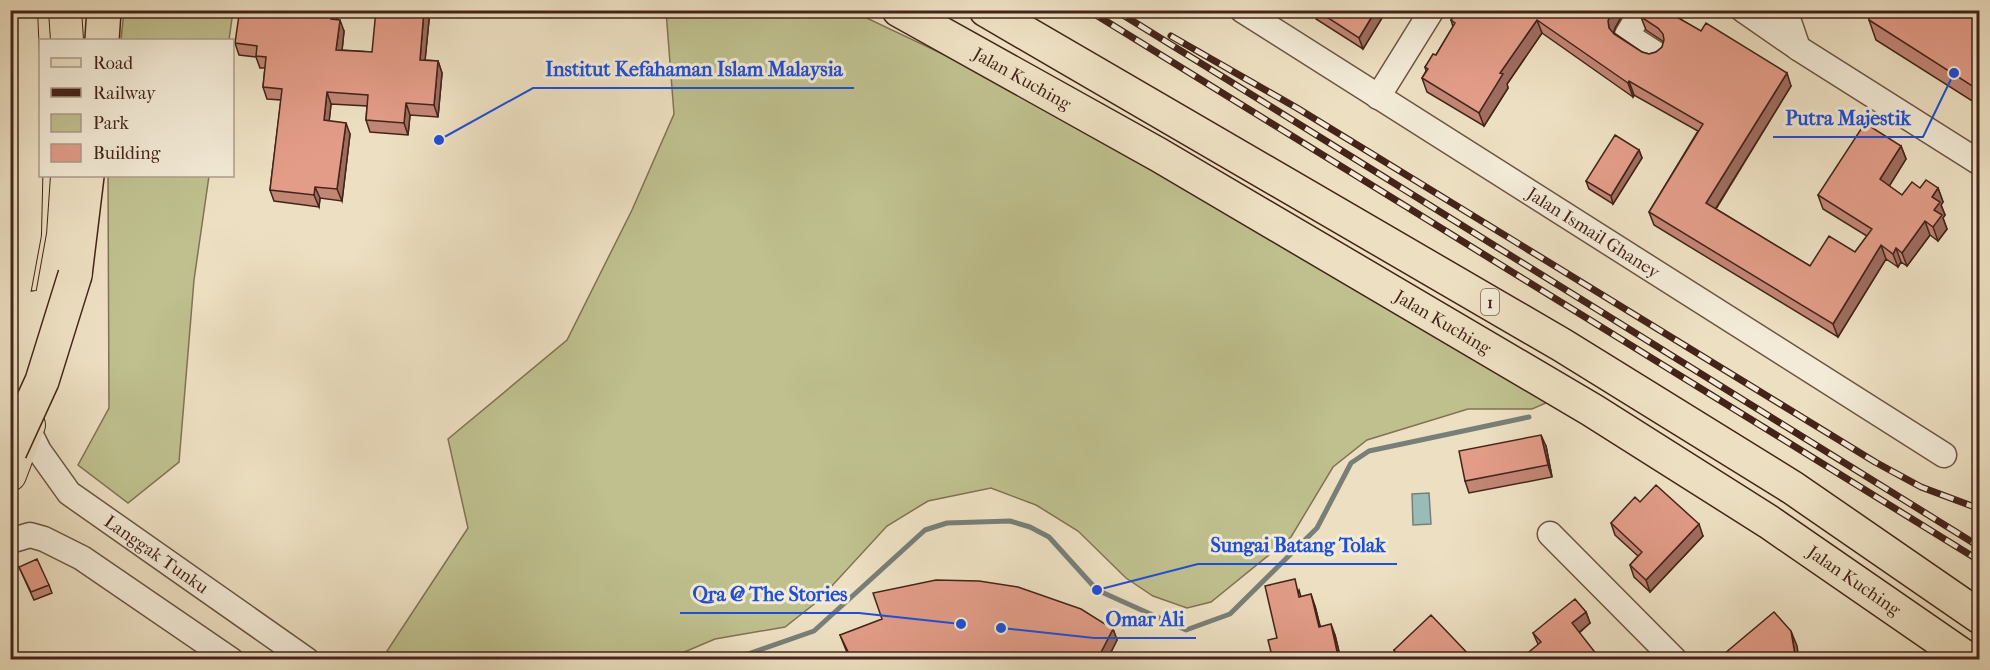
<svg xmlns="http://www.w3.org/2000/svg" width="1990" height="670" viewBox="0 0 1990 670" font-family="'IM FELL French Canon',serif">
<rect width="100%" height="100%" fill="#ede0c2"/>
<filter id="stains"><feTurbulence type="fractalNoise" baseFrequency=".00333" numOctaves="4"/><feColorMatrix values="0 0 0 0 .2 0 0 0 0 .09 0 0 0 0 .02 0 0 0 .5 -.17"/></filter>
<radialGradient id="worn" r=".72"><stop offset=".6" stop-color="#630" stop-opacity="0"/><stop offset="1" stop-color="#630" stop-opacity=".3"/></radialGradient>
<path fill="#bfc08e" stroke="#827254" stroke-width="1.5" d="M124,11V10L233,11L229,40H121Z
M666,11H852L1046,103L1553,400L1532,409H1468L1367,440L1333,467L1291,537L1211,602L1187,608L1153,596L1126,578L1078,531L1036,505L991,488L928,501L887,526L818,601L785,627L715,639L668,659L401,660L387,651L468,528L448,439L567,340L632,210L674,114Z
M108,176H209L194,280L179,462L128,503L78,465L109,408Z"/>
<path fill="#9abcb9" stroke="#787f79" stroke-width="1.5" d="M1429,493L1431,524L1413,525L1412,494Z"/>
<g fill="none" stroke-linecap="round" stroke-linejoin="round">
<path stroke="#787f79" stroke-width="5" d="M731,660L814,631L925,530L947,523L1010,521L1030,527L1049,537L1097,590L1186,630L1230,614L1317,528L1351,463L1369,451L1529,417"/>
<defs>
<g id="minor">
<path id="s1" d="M1242,10L1944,455"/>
<path d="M1642,10L1627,35L1655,53"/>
<path d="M1743,10L1798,48L1980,163"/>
<path d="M1785,10L1798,48"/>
<path d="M1378,97L1432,10"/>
<path id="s2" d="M28,429L39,451L69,493L307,660"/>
<path d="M1550,534L1675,660"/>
<path d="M10,541L30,535L44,539L82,558L231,660"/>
</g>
<path id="major" d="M65,10L67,40
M10,315L25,234L27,148L21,10
M45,335L63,235L67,176
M10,396L30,339L36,307
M10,475L29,425"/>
<g id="highway">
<path id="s3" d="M899,10L1159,155L1592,410L1769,522L1969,660"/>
<path d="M986,10L1562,345L1793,488L1980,617"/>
<path d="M102,40L104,10"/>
<path d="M75,275L87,176"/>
</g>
</defs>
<use href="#minor" stroke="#6e5343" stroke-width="27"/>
<use href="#major" stroke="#442419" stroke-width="34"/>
<use href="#highway" stroke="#442419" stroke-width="36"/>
<use href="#minor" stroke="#f3ebd7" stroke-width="24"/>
<use href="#major" stroke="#ede0c2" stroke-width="32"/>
<use href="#highway" stroke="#ede0c2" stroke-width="33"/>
<defs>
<path id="rail" d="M1088,10L1980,561
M1115,10L1980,547
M1171,36L1297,108L1875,462L1921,487L1980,509"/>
</defs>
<use href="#rail" stroke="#442419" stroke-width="7"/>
<use href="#rail" stroke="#f3ebd7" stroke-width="4.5" stroke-dasharray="14" stroke-linecap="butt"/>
<defs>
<path id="highway-bridge" d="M10,451L42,381L75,275"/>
</defs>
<use href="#highway-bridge" stroke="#442419" stroke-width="36" stroke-linecap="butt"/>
<use href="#highway-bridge" stroke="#ede0c2" stroke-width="33"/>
</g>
<path fill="#c28675" stroke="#442419" stroke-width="1.5" d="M261,10H337V19L344,31L342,50L372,52L430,10L425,60L438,61L442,73L438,117L410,115L408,135L370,132L366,120L367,106L331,104L329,121L350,134L342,201L320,198L319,207L274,201L270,190L281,100L267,99L263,87L265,68H260L256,57L239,55L235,43L261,17Z
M1313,10H1379L1382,18L1363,49L1316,19Z
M1458,10H1625L1615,28L1613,32L1642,52L1649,54L1656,52L1662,47L1664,42L1646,30L1641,17L1688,10L1680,19L1791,86L1716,209L1810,266L1855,252L1867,236L1823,209L1818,195L1901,146L1906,159L1889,186L1902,195L1920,188H1938L1943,202L1941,205L1945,215L1943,218L1947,229L1938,241L1930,235L1907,266L1901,262L1898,267L1886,259L1838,337L1654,225L1649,212L1698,131L1634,95L1633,97L1542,33L1507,84L1508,88L1484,126L1427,92L1422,78L1426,71L1425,67L1436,55L1453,27L1451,20Z
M1980,10V106L1876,40L1869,20Z
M1639,150L1642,158L1613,204L1589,189L1586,181Z
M1546,446L1552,477L1469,493L1465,481Z
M1640,502L1703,536L1650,592L1634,577L1630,565L1638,556L1615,535L1611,523Z
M19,567L49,585L52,593L34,600Z
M1299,590L1301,597L1315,606L1320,626L1335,635L1341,660H1273L1277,638Z
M1586,612L1590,623L1579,633L1538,644L1533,633Z
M1113,629L1117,640L1107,660H850L840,635Z
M1394,650L1474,660H1397Z"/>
<path fill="#9e6d5f" stroke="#442419" stroke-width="1.5" d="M332,10H337L338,12L335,30L331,19Z
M424,10H430L424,71L420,60Z
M1376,10H1379L1382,18L1363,49L1359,38Z
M1612,10H1625L1615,28L1613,34L1609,28L1608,21Z
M1670,10H1688L1673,26L1668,12Z
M340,20L344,31L341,61L336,50Z
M1537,20L1542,33L1507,84L1508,88L1484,126L1479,113L1500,73Z
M438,61L442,73L438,117L434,105Z
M1787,73L1791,86L1711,216L1706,203Z
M1629,81L1634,95L1633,97L1628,83Z
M327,92L331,104L328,132L324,120Z
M406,103L410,115L408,135L404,123Z
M346,123L350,134L342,201L337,189Z
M1901,146L1906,159L1885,193L1880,179Z
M1639,150L1642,158L1613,204L1611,196Z
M315,187L320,198L319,207L314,195Z
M1938,188L1943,202L1941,205L1945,215L1943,218L1947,229L1938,241L1933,227L1934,210L1932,197Z
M1925,221L1930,235L1907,266L1902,253Z
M1881,245L1886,259L1838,337L1833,324Z
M1896,248L1901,262L1898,267L1893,254Z
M1541,435L1546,446L1552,477L1548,465Z
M1699,524L1703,536L1650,592L1646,580Z
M1311,594L1315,606L1323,638L1319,627Z
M1586,612L1590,623L1576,635L1572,623Z
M1331,624L1335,635L1341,660H1340L1338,656Z
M1113,629L1117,640L1107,660H1097Z
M1791,631L1797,646L1799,660H1796Z"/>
<path fill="#e29c88" stroke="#442419" stroke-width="1.5" d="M261,10H332L331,19L340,20L336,50L372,52L376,10H424L420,60L438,61L434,105L406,103L404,123L366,120L368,95L327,92L324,120L346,123L337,189L315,187L314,195L270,190L282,89L263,87L266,57L256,56L257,46L235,43L239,15L261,17Z
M1316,10H1376L1359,38Z
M1458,10H1612L1608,21L1609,28L1614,34L1642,52L1649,54L1656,52L1662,47L1664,40L1663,34L1658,28L1641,17L1645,10H1670L1668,12L1701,31L1706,23L1787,73L1706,203L1810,266L1829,236L1855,252L1872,229L1818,195L1865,123L1901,146L1880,179L1902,195L1912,182L1920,188L1926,180L1938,188L1932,197L1940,202L1934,210L1942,215L1933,227L1925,221L1902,253L1896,248L1893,254L1881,245L1833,324L1649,212L1703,124L1629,81L1628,83L1537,20L1500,73L1503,74L1479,113L1422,78L1428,69L1425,67L1433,54L1436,55L1455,23L1451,20Z
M1869,10H1980V91L1869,20Z
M1615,135L1639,150L1611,196L1586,181Z
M1541,435L1548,465L1465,481L1459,451Z
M1656,485L1699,524L1646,580L1630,565L1642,552L1611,523L1635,497L1640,502Z
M37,559L49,585L31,592L19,567Z
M1295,579L1299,597L1311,594L1319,627L1331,624L1338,656L1321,660H1273L1268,640L1277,638L1265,586Z
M936,580L979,581L1018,587L1081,609L1113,629L1097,660H852L840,635L882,619L873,593Z
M1575,599L1586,612L1572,623L1601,660H1519L1541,642L1533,633Z
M1774,612L1791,631L1796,660L1718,659Z
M1431,615L1474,660H1403L1394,650Z"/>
<g text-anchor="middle" stroke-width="6" stroke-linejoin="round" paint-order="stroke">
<rect fill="#f3ebd7" stroke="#786052" stroke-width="1.5" x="1481" y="289" width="18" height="26" rx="4.5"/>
<g font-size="16" font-weight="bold" fill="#442419">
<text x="1490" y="308">1</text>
</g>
<g font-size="18" fill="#442419" stroke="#f3ebd7">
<text dy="6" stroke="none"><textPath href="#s3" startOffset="141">Jalan Kuching</textPath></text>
<text dy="6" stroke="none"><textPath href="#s1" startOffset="416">Jalan Ismail Ghaney</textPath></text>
<text dy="6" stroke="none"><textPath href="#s3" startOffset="627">Jalan Kuching</textPath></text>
<text dy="6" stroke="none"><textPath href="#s2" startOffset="183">Langgak Tunku</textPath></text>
<text dy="6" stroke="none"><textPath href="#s3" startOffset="1113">Jalan Kuching</textPath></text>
</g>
</g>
<path fill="none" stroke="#1d4ed8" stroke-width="2" d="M439 140L533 88H854M1954 73L1923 137H1773M1097 590L1198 564H1397M961 624L859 613H680M1001 628L1094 638H1196"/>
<g fill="#1d4ed8" stroke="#f3ebd7" stroke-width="2">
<circle cx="439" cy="140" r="6"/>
<circle cx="1954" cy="73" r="6"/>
<circle cx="1097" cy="590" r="6"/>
<circle cx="961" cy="624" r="6"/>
<circle cx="1001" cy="628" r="6"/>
</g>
<g font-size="20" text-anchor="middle" font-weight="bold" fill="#1d4ed8" stroke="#f3ebd7" stroke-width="6" stroke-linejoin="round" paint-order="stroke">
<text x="694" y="76">Institut Kefahaman Islam Malaysia</text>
<text x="1848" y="125">Putra Majestik</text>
<text x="1298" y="552">Sungai Batang Tolak</text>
<text x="770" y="601">Qra @ The Stories</text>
<text x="1145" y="626">Omar Ali</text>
</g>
<rect width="1990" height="670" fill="none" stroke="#ede0c2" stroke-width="36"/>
<rect x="12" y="12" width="1966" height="646" fill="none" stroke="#442419" stroke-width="3"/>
<rect x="18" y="18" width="1954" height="634" fill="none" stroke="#442419" stroke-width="1.5"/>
<rect x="39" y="39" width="195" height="138" fill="#f3ebd7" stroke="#ad9b8b" stroke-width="1.5"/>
<rect x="51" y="58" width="30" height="9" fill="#ede0c2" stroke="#ad9b8b" stroke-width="1.5"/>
<text x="93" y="69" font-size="18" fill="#442419">Road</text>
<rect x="51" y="88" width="30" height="9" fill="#442419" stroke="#ad9b8b" stroke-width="1.5"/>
<text x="93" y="99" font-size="18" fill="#442419">Railway</text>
<rect x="51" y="114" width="30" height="18" fill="#bfc08e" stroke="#ad9b8b" stroke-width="1.5"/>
<text x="93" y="129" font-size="18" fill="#442419">Park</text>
<rect x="51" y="144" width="30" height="18" fill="#e29c88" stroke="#ad9b8b" stroke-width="1.5"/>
<text x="93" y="159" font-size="18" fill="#442419">Building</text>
<rect width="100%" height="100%" filter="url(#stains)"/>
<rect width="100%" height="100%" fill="url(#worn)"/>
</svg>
